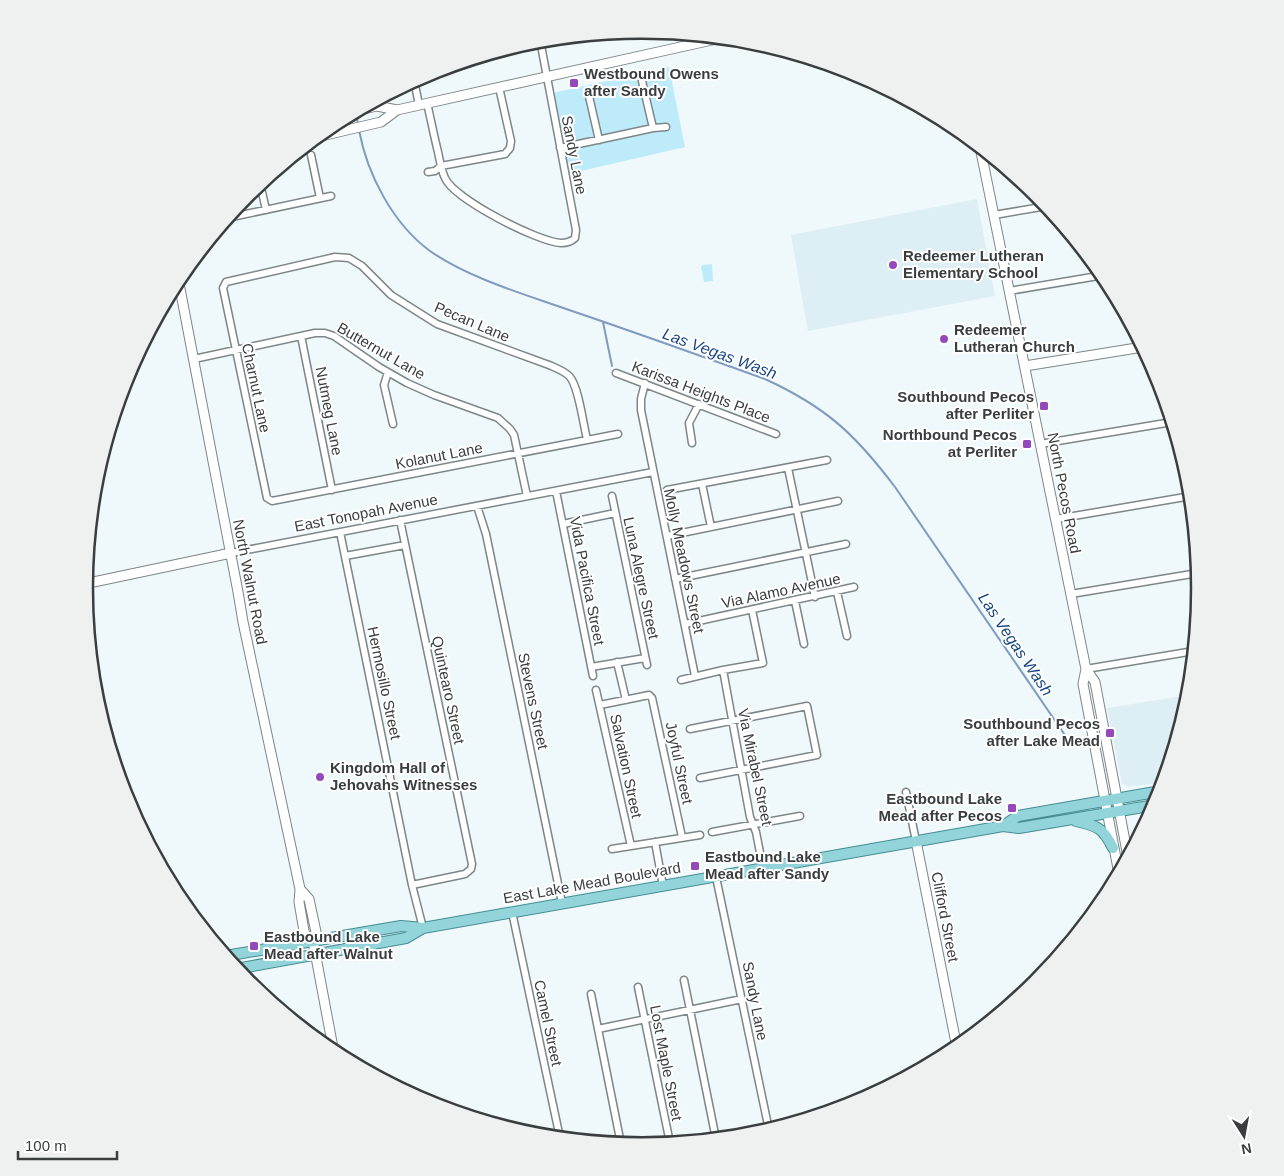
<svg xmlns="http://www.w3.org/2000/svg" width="1284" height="1176" viewBox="0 0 1284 1176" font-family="Arial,sans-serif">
<rect width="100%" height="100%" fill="#eff8fb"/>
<path fill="#ddeef4" d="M977,199L995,296L808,331L791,235Z
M1189,695L1163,782L1129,787L1122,784L1107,708Z"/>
<path fill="#beebfa" d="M669,67L685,147L568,174L553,93Z
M712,264L713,281L704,282L701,267L703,265Z"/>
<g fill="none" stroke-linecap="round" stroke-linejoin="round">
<path stroke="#809bbf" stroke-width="2" d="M356,112L358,125
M359,130C367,174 393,224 430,251C470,279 527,295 572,311C637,333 701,356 765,379C826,407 855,434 895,487L1069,741
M603,322L612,366"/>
<defs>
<path id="street" d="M414,80L419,105
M642,81L653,128
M588,92L599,140
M427,103C431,120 434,136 438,152C440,161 441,170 445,178C454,199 538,242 561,243C566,243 572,241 575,238L576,230L540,40
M560,148L653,128L666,127
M311,155L320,198
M428,172L435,171L441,166L505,154L510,148L511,141L499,87
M260,183L266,210
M994,215L1047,206
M227,218L331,196
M171,291L180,290
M1009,291L1104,275
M301,336L332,490
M194,359L315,333H325L334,336L379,367L407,383L434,395L498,418L510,429L514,435L527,496
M388,372L384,385L393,424
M616,373L776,434
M645,383L641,399V410L695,676
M587,439C583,424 579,388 570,377C565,371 556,368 549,365L437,324L391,295L362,266L349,258L335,257L226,282L223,288L267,498L272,501L618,434
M692,443L689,423L699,404
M1040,444L1172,422
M788,468L815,597
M702,484L711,527
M667,490L827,460
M556,491L593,676
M612,496L647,665
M477,506L486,534L562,903
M1056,519L1191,496
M400,520L472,864L471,869L465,874L412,885
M563,524L615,513
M340,532L412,885L423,928
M667,536L838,501
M231,553L653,472
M345,556L405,545
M675,579L846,544
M837,592L847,636
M1071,594L1198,573
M795,601L804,644
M685,624L854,587
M617,662L626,700
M591,667L645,658
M1086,669L1194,651
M723,670L750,817L756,832L763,868
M681,680L723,670L763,663L752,610
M596,690L631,846
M600,705L649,695L652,698L682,837
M690,729L807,706L817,755L700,778
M906,792L916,841
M712,832L800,816
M655,842L663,886
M612,849L700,835
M716,877L769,1130
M512,912L560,1138
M684,980L716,1139
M638,987L670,1143
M591,994L621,1144
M598,1029L742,999"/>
<path id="secondary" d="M359,110L377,106L397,110
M317,137L381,122L397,110L721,38
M980,147L1086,669L1095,682L1128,857
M178,278L238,592L243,622L300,889L299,902L304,931L305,934L313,941
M1025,366L1143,347
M84,584L231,553
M1086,669L1083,684L1119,874
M916,841L957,1048
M300,889L309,899L316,932L313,941L334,1053"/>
<path id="primary" d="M1076,821C1098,826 1103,828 1113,848
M1003,826L1018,816L1161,791
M225,956L401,926L423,928L1003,826L1019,828L1155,805
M236,969L406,938L423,928"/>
</defs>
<use href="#street" stroke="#7e8688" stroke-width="9"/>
<use href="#secondary" stroke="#7e8688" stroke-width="11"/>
<use href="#primary" stroke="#448d93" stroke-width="12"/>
<use href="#street" stroke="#fff" stroke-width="6"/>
<use href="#secondary" stroke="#fff" stroke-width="9"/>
<use href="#primary" stroke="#92d4d9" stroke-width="10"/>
</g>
<g fill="#9449bb" stroke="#fff" stroke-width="2">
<rect x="569" y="78" width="10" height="10" rx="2.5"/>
<circle cx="893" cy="265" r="5"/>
<circle cx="944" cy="339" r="5"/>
<rect x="1039" y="401" width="10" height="10" rx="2.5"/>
<rect x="1022" y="439" width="10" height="10" rx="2.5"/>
<rect x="1105" y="728" width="10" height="10" rx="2.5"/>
<circle cx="320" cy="777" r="5"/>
<rect x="1007" y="803" width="10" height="10" rx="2.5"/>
<rect x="690" y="861" width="10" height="10" rx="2.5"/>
<rect x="249" y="941" width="10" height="10" rx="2.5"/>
</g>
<g text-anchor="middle" stroke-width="4" stroke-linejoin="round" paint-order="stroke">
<g font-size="15" font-weight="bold" fill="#3a3e3f" stroke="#fff" text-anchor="start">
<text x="584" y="79">Westbound Owens<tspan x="584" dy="17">after Sandy</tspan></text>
<text x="903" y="261">Redeemer Lutheran<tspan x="903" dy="17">Elementary School</tspan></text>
<text x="954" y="335">Redeemer<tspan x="954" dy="17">Lutheran Church</tspan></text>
<text x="1034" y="402" text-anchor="end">Southbound Pecos<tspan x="1034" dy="17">after Perliter</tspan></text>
<text x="1017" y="440" text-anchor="end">Northbound Pecos<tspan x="1017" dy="17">at Perliter</tspan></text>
<text x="1100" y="729" text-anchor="end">Southbound Pecos<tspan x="1100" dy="17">after Lake Mead</tspan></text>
<text x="330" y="773">Kingdom Hall of<tspan x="330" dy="17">Jehovahs Witnesses</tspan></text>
<text x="1002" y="804" text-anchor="end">Eastbound Lake<tspan x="1002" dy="17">Mead after Pecos</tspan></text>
<text x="705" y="862">Eastbound Lake<tspan x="705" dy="17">Mead after Sandy</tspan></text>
<text x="264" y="942">Eastbound Lake<tspan x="264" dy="17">Mead after Walnut</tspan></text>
</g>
<g font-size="15" fill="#3a3e3f" stroke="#fff">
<text transform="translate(574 155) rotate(79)" y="5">Sandy Lane</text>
<text transform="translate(472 322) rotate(23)" y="5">Pecan Lane</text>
<text transform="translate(381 351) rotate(30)" y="5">Butternut Lane</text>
<text transform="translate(256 388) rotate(78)" y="5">Charnut Lane</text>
<text transform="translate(701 392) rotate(21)" y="5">Karissa Heights Place</text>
<text transform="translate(329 411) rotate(79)" y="5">Nutmeg Lane</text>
<text transform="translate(439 456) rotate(-11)" y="5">Kolanut Lane</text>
<text transform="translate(1064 493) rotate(79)" y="5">North Pecos Road</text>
<text transform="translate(366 513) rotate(-11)" y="5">East Tonopah Avenue</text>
<text transform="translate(684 561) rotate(78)" y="5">Molly Meadows Street</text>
<text transform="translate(641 578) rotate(78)" y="5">Luna Alegre Street</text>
<text transform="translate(587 581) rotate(79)" y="5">Vida Pacifica Street</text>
<text transform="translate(250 582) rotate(79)" y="5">North Walnut Road</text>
<text transform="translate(781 591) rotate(-12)" y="5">Via Alamo Avenue</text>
<text transform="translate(384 683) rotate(78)" y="5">Hermosillo Street</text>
<text transform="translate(448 690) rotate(78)" y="5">Quintearo Street</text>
<text transform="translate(533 701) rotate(78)" y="5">Stevens Street</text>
<text transform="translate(679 763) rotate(78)" y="5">Joyful Street</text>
<text transform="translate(626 766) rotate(78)" y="5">Salvation Street</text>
<text transform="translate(755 767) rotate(78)" y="5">Via Mirabel Street</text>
<text transform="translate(592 883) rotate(-10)" y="5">East Lake Mead Boulevard</text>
<text transform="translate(945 917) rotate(79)" y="5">Clifford Street</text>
<text transform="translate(755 1001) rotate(79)" y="5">Sandy Lane</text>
<text transform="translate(548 1023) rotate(78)" y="5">Camel Street</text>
<text transform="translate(666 1063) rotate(79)" y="5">Lost Maple Street</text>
</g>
<g font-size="16" font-style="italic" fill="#194683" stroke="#fff">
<text transform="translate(720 353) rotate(20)" y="6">Las Vegas Wash</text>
<text transform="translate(1016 644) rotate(56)" y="6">Las Vegas Wash</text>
</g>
</g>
<path d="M0 0H1284V1176H0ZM93 588a549 549 0 1 1 1098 0a549 549 0 1 1-1098 0Z" fill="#eff0f0" fill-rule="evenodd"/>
<path fill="none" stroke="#3a3e3f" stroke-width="2.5" d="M93 588a549 549 0 1 1 1098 0a549 549 0 1 1-1098 0Z"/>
<g transform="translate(1244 1136) rotate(169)" stroke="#ffffff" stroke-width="4" paint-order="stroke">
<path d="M0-4L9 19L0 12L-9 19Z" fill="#3a3e3f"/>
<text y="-8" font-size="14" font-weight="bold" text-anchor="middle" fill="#3a3e3f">N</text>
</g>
<path d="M18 1151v8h99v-8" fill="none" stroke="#3a3e3f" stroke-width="2.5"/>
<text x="25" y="1151" font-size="15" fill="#3a3e3f" stroke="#ffffff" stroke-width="4" paint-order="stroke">100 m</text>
</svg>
